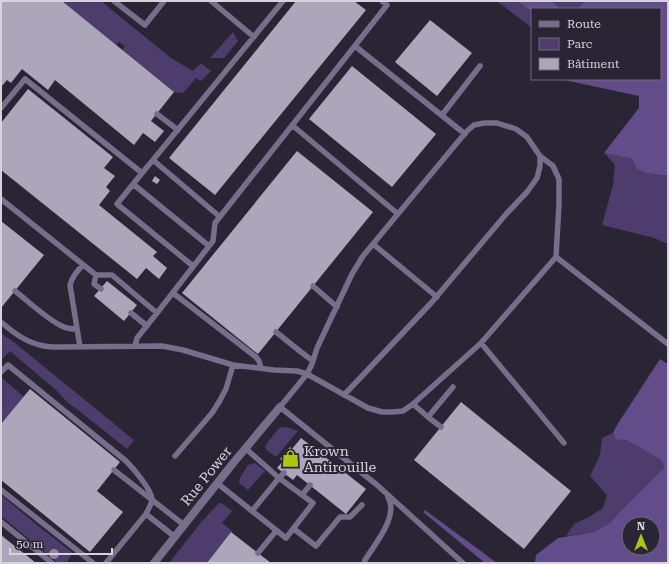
<svg xmlns="http://www.w3.org/2000/svg" width="669" height="564" viewBox="0 0 669 564" font-family="'Roboto Serif',serif">
<rect width="100%" height="100%" fill="#2a2535"/>
<path fill="#4d3c6c" d="M62,1H101L171,58L193,71L201,63L211,71L201,81L196,78L183,93L174,92L122,50L125,46L119,42L116,45Z
M497,1H517L532,12V28Z
M552,1H585L577,9H561Z
M233,32L238,41L224,58H210Z
M604,153L633,159L646,173L668,176V244L654,238L602,225L613,185L615,165Z
M1,333L15,343L134,440L127,449L78,410L68,403L56,390L10,351L1,360Z
M2,378L24,397L1,424V379Z
M283,427L290,428L298,431L276,457L266,450L265,446L279,428Z
M613,433L616,439H624L651,454L662,461L664,468L621,510L611,522L594,532L566,536L574,524L589,517L603,508L607,495L590,476L600,455L602,438Z
M255,463L265,471L248,490L239,483L240,478L248,465Z
M1,495L37,525L73,553L66,563H58L1,516Z
M219,503H222L232,511L222,523L232,531L207,563H169L202,521Z"/>
<path fill="#624c8a" fill-rule="evenodd" d="M517,1H552L561,9H532V12Z
M585,1H668V176L646,173L636,168L633,159L604,153L639,108V96L569,81L565,79H660V9H577Z
M660,359L668,364V563H535L536,555L558,538L594,532L611,522L621,510L664,468L662,461L651,454L624,439L616,440L613,433L617,425ZM629,524H653V548H629Z
M425,510L497,563H485L423,512Z"/>
<path fill="#aba6b9" d="M1,1H62L174,92L151,121L164,131L155,142L143,133L134,145L55,80L48,90L22,69L11,83L7,80L1,87Z
M296,1H354L366,10L215,195L169,158Z
M430,20L472,53L437,96L395,62Z
M352,66L436,134L392,187L309,119Z
M28,89L113,157L104,168L115,176L106,187L110,191L99,205L157,252L153,256L167,268L159,279L146,268L137,279L1,170V123Z
M297,151L373,212L258,354L182,293Z
M155,176L160,180L157,184L152,181Z
M1,221L44,255L1,308Z
M107,281L137,305L124,321L94,296Z
M30,389L120,462L97,491L123,512L90,552L1,480V424Z
M461,402L571,491L524,549L414,460Z
M301,438L366,489L346,514L297,475L293,480L277,468L283,461L280,459L290,447L292,449Z
M231,532L258,553L271,563H207Z
M1,535L36,563H1Z"/>
<g fill="none" stroke-linecap="round" stroke-linejoin="round">
<path stroke="#776e8b" stroke-width="5.5" d="M114,1L145,25L164,1
M211,1L254,37
M355,46L465,134
M1,108L25,79L142,173L153,160L220,217
M157,114L178,130
M442,115L480,66
M292,125L398,214
M540,156L553,166L559,179V204L556,257L481,343L564,443
M153,160L283,1
M142,173L117,204L193,266
M133,184L209,246
M1,199L96,275H112L157,313L137,338L135,346
M373,244L437,297
M556,257L668,344
M96,275L94,284L101,289
M313,286L337,307
M15,291C28,301 50,322 64,327C68,329 72,329 77,329
M173,293L256,357L259,361L261,368
M131,313L147,326
M157,313L213,241L215,223L387,5L382,1
M1,322C14,333 27,343 44,346C49,347 55,347 60,347L162,346L183,350L233,365L274,370L297,371L307,374L368,408L382,412H393L403,411L413,404L481,343
M276,332L301,352L313,361
M80,347L70,285C72,277 77,271 83,265
M1,372L8,365L126,461C133,468 151,489 152,499C152,504 148,509 146,514
M344,395L432,302L507,213L527,192L537,178L540,166V156L527,137L516,129L497,123H484L474,125L466,132L363,256L352,274L317,348L312,364L307,374L280,407L377,485L463,563
M413,404L428,417
M441,427L428,417L453,387
M175,456L212,413L219,402L226,389L233,365
M114,470L184,525
M217,483L252,511L279,478L245,448
M1,490L93,563
M302,495L310,485
M252,511L286,538L313,503L279,478L284,473
M1,522L52,563
M294,529L316,546L340,517H350L362,505
M258,553L276,531
M106,563L146,514L175,537
M364,563L365,560C375,544 399,516 388,497"/>
<path stroke="#776e8b" stroke-width="8" d="M154,563L234,462L280,407"/>
</g>
<circle fill="#8e86a1" cx="54" cy="554" r="5"/>
<defs>
<symbol id="shop-bare" viewBox="-9 -9 18 18"><path d="M-5-2.5h2.3a2.7 3.5 0 0 1 5.4 0H5L5.5 6h-11ZM-1.5-2.5h3a1.5 2.3 0 0 0-3 0Z" fill="#acc611" stroke="#2a2535" stroke-width="2.5" paint-order="stroke"/></symbol>
</defs>
<g fill-rule="evenodd">
<use href="#shop-bare" x="278" y="446" width="25" height="25"/>
</g>
<g text-anchor="middle" stroke-width="4" stroke-linejoin="round" paint-order="stroke">
<g font-size="14" fill="#d6d3dd" stroke="#2a2535" text-anchor="start">
<text x="304" y="456">Krown<tspan x="304" dy="16">Antirouille</tspan></text>
</g>
<g font-size="14" fill="#d6d3dd" stroke="#2a2535">
<text transform="translate(206 476) rotate(-51)" y="5">Rue Power</text>
</g>
</g>
<rect width="669" height="564" fill="none" stroke="#d6d3dd" stroke-width="4"/>
<rect x="531" y="8" width="130" height="72" fill="#2a2535" stroke="#6f6b78"/>
<rect x="539" y="21" width="20" height="6" fill="#776e8b" stroke="#6f6b78"/>
<text x="567" y="28" font-size="12" fill="#d6d3dd">Route</text>
<rect x="539" y="38" width="20" height="12" fill="#4d3c6c" stroke="#6f6b78"/>
<text x="567" y="48" font-size="12" fill="#d6d3dd">Parc</text>
<rect x="539" y="58" width="20" height="12" fill="#aba6b9" stroke="#6f6b78"/>
<text x="567" y="68" font-size="12" fill="#d6d3dd">Bâtiment</text>
<g transform="translate(641 536)"><circle r="19" fill="#2a2535" stroke="#6f6b78"/>
<path d="M0-3L7 15L0 10L-7 15Z" fill="#acc611"/>
<text y="-6" font-size="11" font-weight="bold" text-anchor="middle" fill="#d6d3dd">N</text>
</g>
<path d="M10 548v6h102v-6" fill="none" stroke="#d6d3dd" stroke-width="2"/>
<text x="16" y="548" font-size="12" fill="#d6d3dd" stroke="#2a2535" stroke-width="3" paint-order="stroke">50 m</text>
</svg>
